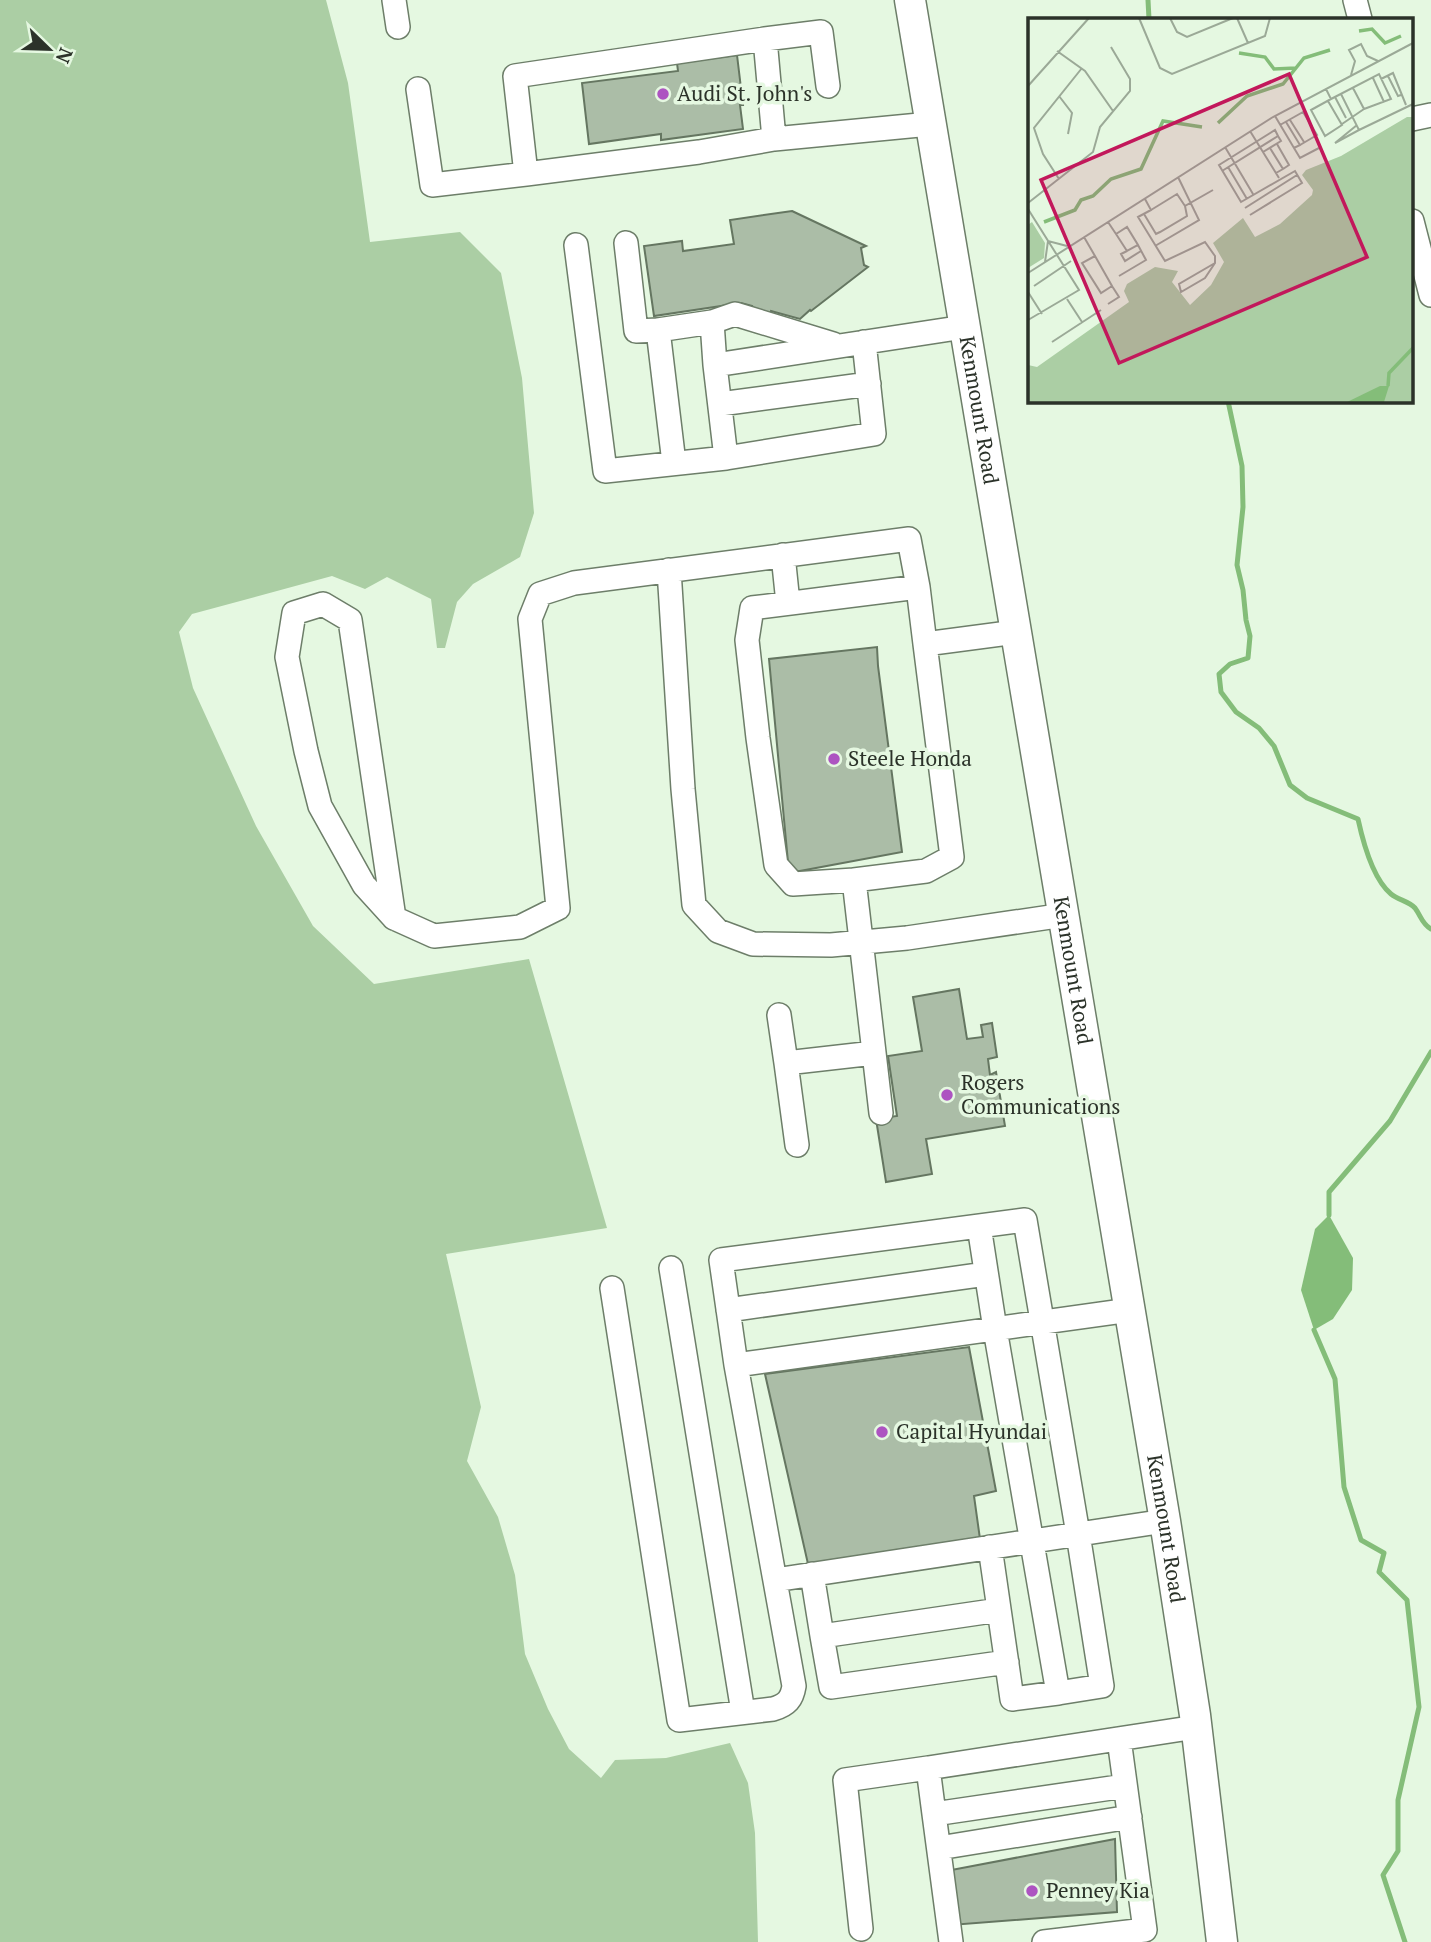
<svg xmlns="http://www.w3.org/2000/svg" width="1431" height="1942" viewBox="0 0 1431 1942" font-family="'PT Serif',serif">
<rect width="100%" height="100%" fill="#e5f8e1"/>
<path fill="#abcea4" d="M0,0H326L348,83L370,242L460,232L501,273L522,378L534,513L520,557L473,584L457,602L445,648H437L431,599L387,577L365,589L332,576L192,614L179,632L193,688L256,826L313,926L374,984L529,959L607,1228L446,1254L481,1407L467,1461L498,1517L515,1575L525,1654L548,1709L569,1749L601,1778L615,1760L666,1758L730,1743L748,1783L755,1833L758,1942H0Z"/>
<path fill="#84bd79" d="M1329,1215L1353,1258L1352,1290L1333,1319L1314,1330L1301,1290L1315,1229Z"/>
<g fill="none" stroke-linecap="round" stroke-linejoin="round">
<path stroke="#84bd79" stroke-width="5" d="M1148,0L1149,19
M1228,401L1242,466L1243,507L1237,565L1243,590L1246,620L1250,636L1248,658L1230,664L1219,674L1221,692L1236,712L1259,728L1274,746L1290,785L1307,798L1358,819C1363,842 1373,879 1391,894C1398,900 1409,901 1415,908C1421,916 1422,924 1431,929
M1329,1215V1192L1390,1121L1431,1052
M1314,1330L1335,1379L1344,1487L1361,1540L1384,1553L1379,1572L1407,1600L1419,1707L1398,1800V1851L1383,1875L1405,1942"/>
</g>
<path fill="#abbda7" stroke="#657661" stroke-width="2" d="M737,55L743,105H740L743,129L661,140V134L589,144L582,83L678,71L677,63Z
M792,211L866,246L861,248L864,265L868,267L811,311L810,310L800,319L771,311L765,331L746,326L752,306L741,303L654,316L644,246L682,241L683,251L734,244L730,220Z
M877,647L878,666L902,852L789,873L769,659Z
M959,989L967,1039L983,1037L981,1025L992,1023L997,1057L988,1059L990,1075L996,1072L1005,1126L926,1139L932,1174L886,1182L876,1119L897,1116L888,1056L922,1051L913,997Z
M969,1347L996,1491L974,1496L980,1539L808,1564L765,1374Z
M1115,1839L1117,1912L951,1925L946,1871Z"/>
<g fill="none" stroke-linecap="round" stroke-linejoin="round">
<defs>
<path id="minor" d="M394,0L398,27
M1355,0L1360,19
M765,39L821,32L828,86
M418,89L432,185L526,174
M1412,119L1431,115
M774,139L699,152L526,174L515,76L765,39L774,139L930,124
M1412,221L1431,295
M626,243L636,331L658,330
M576,245L605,471L726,458
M712,322L735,314L833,344
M864,342L874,434L726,458L715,365L964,327
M720,404L869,384
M674,463L658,330L712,322L715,365
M783,555L788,603
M669,570L683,789L694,905L718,931L753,944L831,945L907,938L1064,915
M854,880L926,871L952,857L925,644
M394,918L364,885L320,806L306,751L287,657L294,613L323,604L350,620L394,918L434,936L520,927L558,908L530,619L540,594L574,583L909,539L918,587L925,644L1016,632
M779,1015L786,1063L874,1053
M786,1063L797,1145
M881,1113L854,880L793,884L776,865L758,738L747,640L752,608L918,587
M671,1268L743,1712
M612,1288L679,1720L773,1709C787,1705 792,1699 794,1686L736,1365L721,1260L1025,1220L1078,1534L1102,1686L1058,1693L995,1329L979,1226
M728,1310L986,1274
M736,1365L1130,1310
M990,1547L1012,1699L1058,1693
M812,1574L822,1636L999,1610
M775,1580L1165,1521
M822,1636L831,1687L1007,1662
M1125,1786L934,1814L928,1768L1196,1727
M934,1814L951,1942
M939,1848L1130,1817
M861,1929L845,1780L928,1768
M1044,1942L1145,1930L1119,1739"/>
<g id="major">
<path id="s1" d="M910,0L1165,1521L1195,1715L1222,1942"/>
</g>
</defs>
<use href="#minor" stroke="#6d7e69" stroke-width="26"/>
<use href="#major" stroke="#6d7e69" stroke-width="33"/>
<use href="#minor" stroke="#fff" stroke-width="23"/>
<use href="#major" stroke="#fff" stroke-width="30"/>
</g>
<g fill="#ad54c1" stroke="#e5f8e1" stroke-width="2.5">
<circle cx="663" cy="94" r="7"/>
<circle cx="834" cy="759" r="7"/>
<circle cx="947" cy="1095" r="7"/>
<circle cx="882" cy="1432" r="7"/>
<circle cx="1032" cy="1891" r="7"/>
</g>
<g text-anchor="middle" stroke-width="7" stroke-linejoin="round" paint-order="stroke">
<g font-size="21" fill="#2b3229" stroke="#e5f8e1" text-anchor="start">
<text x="677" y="101">Audi St. John's</text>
<text x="848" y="766">Steele Honda</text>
<text x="961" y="1090">Rogers<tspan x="961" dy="24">Communications</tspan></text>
<text x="896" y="1439">Capital Hyundai</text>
<text x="1046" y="1898">Penney Kia</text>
</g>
<g font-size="21" fill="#2b3229" stroke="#e5f8e1">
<text dy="7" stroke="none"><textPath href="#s1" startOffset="416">Kenmount Road</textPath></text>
<text dy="7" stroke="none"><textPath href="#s1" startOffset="984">Kenmount Road</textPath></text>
<text dy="7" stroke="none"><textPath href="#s1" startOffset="1550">Kenmount Road</textPath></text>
</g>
</g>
<g transform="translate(1028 18)">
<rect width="385" height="385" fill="#e5f8e1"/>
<path d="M379,99H385V385H0V347L9,349L101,284L96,273L99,266L127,249L150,253L144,264L162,287L183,267L196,244L185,225L215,200L227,219L252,206L284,177L285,172L274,157L278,152L313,138ZM4,204L17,225L16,240L0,250V207Z" fill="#abcea4"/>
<path d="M352,368H361L356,384L317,385Z" fill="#84bd79"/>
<path fill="none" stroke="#84bd79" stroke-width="3.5" d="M331,13L344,11L357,25L373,18M211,35L237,39L246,51L268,50M190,105L219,78L255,66L276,40L302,32M16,204L47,192L53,182L65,178L83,161L113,151L135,103L174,109M360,368L361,355L385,330"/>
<path fill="none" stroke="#9ba997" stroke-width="2" d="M111,0L132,50L144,56L237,18L242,0M142,0L149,14L159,19L205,0M209,0L220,25M29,33L57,53L85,93M323,57L327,43L321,32L333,26L339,38L350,43M360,58L370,78L373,77M345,60L356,84M353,61L365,55L378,87M0,68L61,0M298,71L303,81L283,92L297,118L314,107L300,83M313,76L331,112L307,125L329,107M31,78L44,95L40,116M307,79L318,100M303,81L351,56L363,81L336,91M247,98L266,130L272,127L258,104M262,102L276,124M314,106L336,91L325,70M252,107L275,94L289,117L272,127M331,112L385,86M222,113L251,160M249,126L261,147L255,151M197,129L225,176M242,130L255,151L248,155M266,130L272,140L291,130M235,134L253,123L250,118M200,149L219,181M194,153L250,118L247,112L191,147L213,184L267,153L274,165L222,197M31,161L15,136L6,110L54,50M117,181L123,192L110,199L137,243L177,224L187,238V245L151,266L153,274L177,260L187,245M0,185L65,134L72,109L102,73V61L83,29M217,190L269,157M0,191L51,272L0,302M123,192L149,176L157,188M116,196L128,216L132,214L159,198L157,188L185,172M80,204L88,216L99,233L110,227L99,209L88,216M56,219L67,238L54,245L73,275L84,268L67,238M127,228L171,202L150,159M99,233L93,236L97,243L113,233M17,244L20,223L39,228M0,255L245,99L385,25M91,258L118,242L110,227M6,268L43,243M0,274L14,296M39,281L54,304M80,286L91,279L84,268M24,324L73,292"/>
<path fill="#c2185b" fill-opacity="0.15" stroke="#c2185b" stroke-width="3.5" d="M261,56L339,239L91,345L13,162Z"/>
<rect width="385" height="385" fill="none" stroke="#2b3229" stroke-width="3.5"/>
</g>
<g transform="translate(49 49) rotate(113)" stroke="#e5f8e1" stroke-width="5" paint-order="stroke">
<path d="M0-5L12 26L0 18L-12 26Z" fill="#2b3229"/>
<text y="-10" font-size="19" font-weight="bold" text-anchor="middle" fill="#2b3229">N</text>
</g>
</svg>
